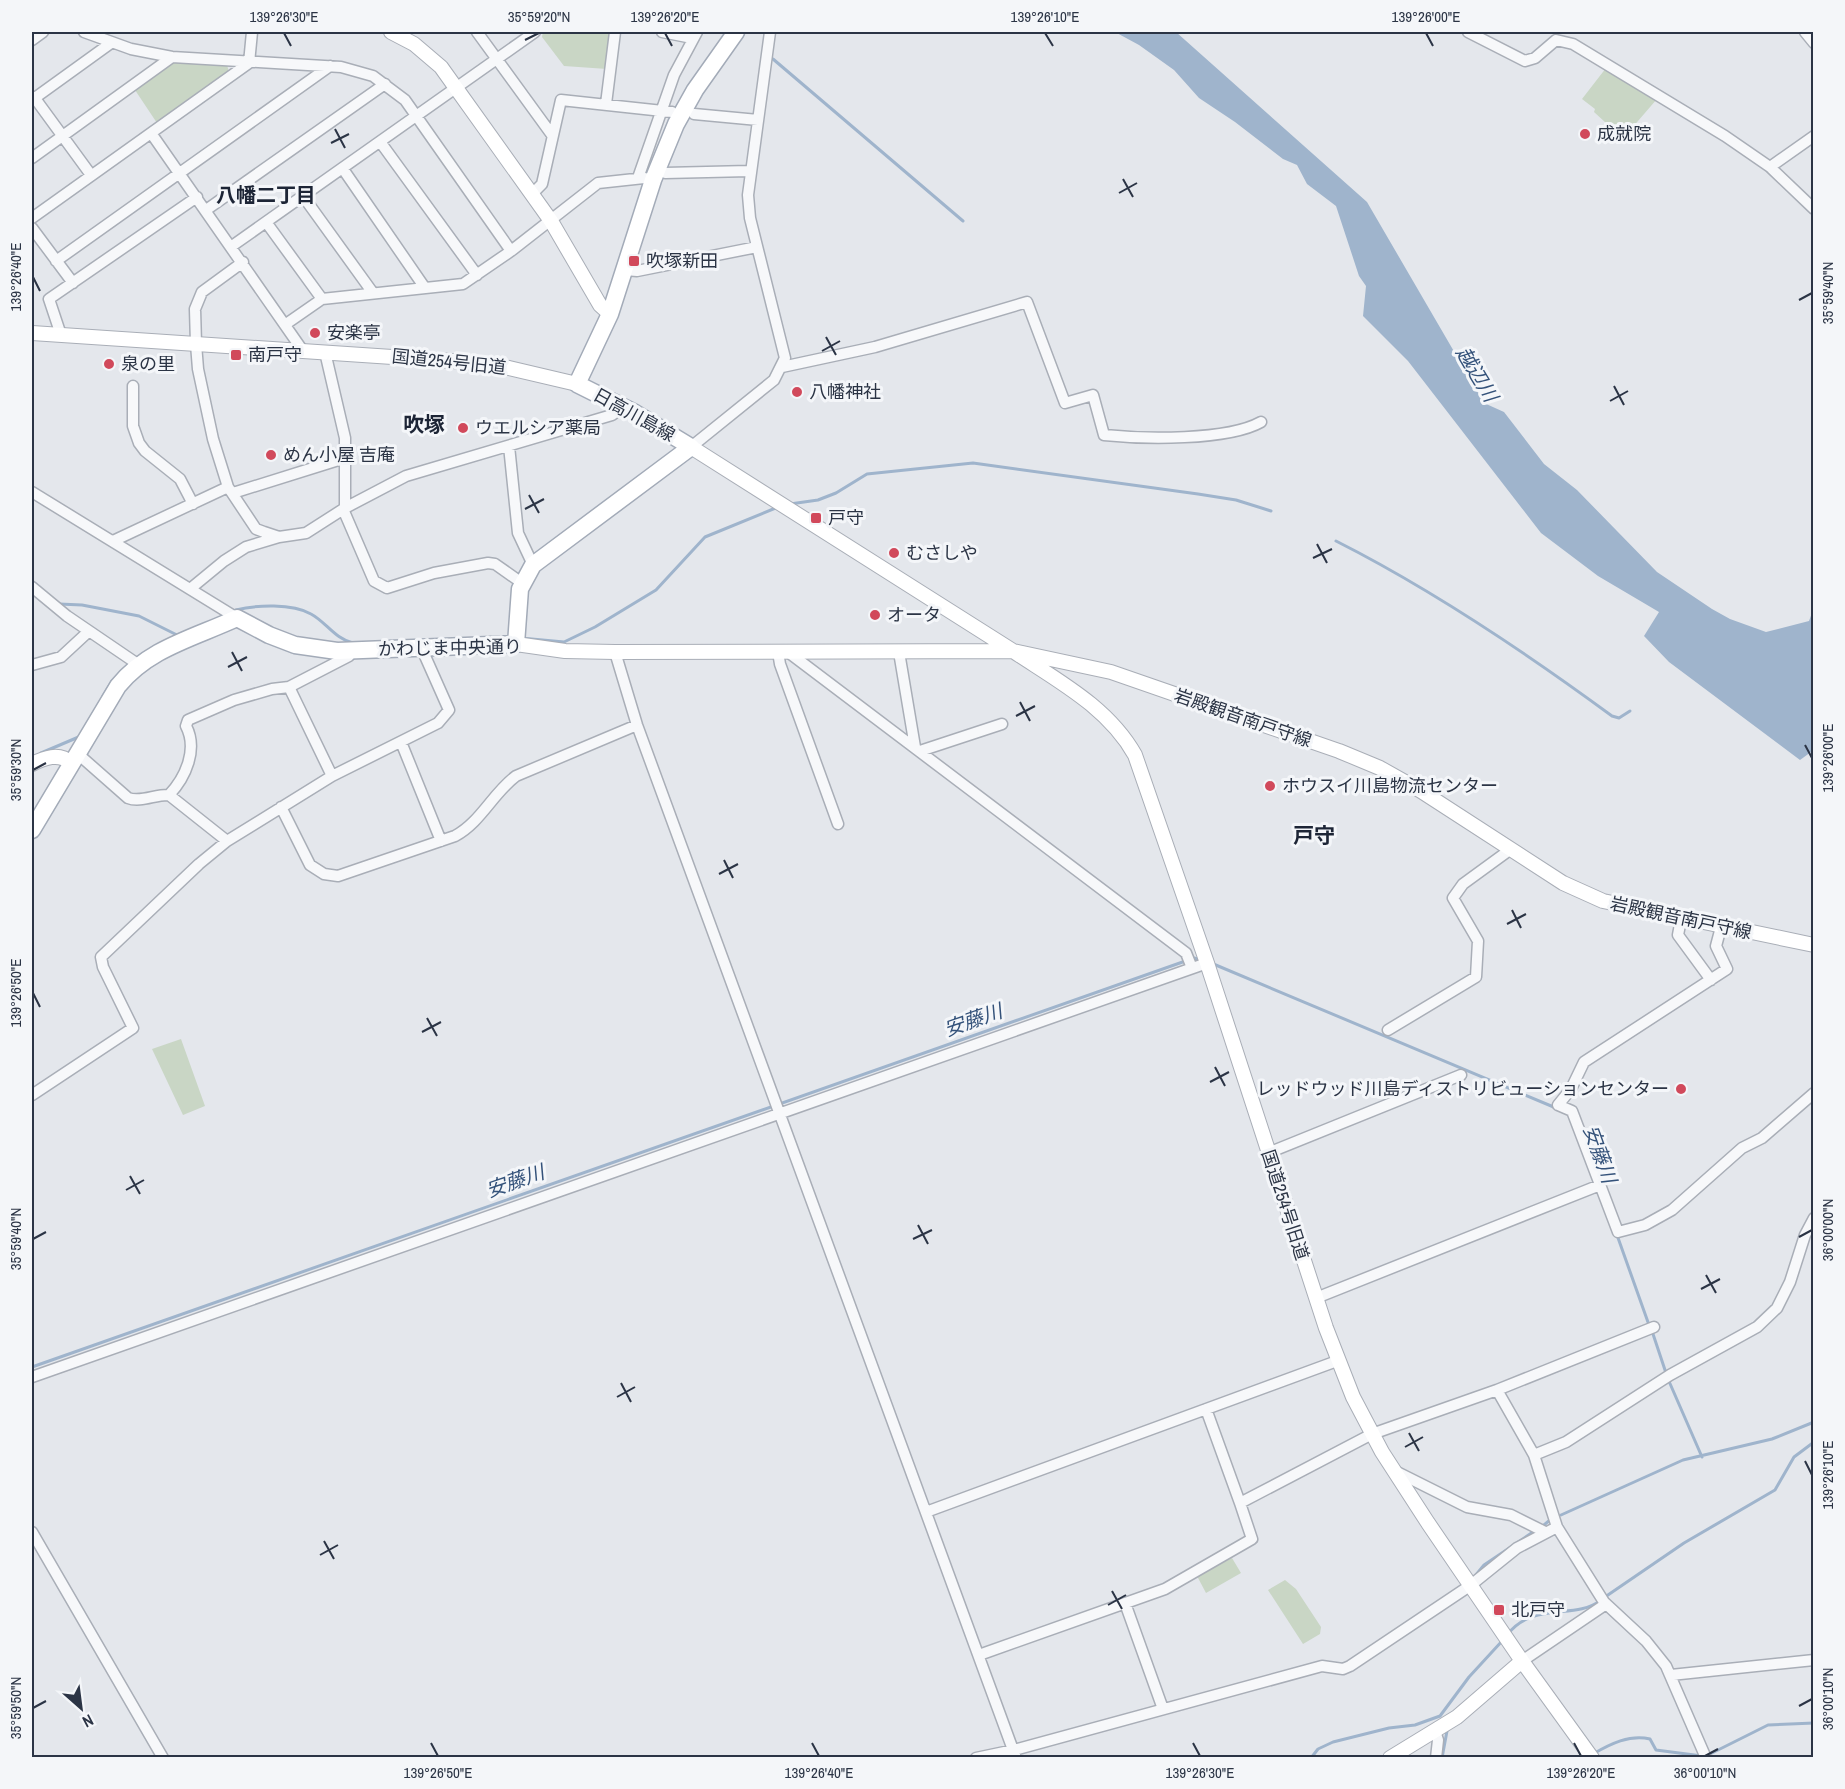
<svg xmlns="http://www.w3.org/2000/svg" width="1845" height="1789" viewBox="0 0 1845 1789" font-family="'Archivo Narrow','Noto Sans JP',sans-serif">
<rect width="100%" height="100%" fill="#e4e7ec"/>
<path fill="#c9d6c5" d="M543,32H608L611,35L607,69L564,66L542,37Z
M175,61L227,65L229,72L157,123L135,90Z
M1606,68L1657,99L1625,136L1609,135L1602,129L1606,123L1594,112L1595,109L1582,99Z
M181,1039L205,1106L183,1115L152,1049Z
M1232,1558L1241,1573L1206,1593L1197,1576Z
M1285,1580L1296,1589L1321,1627L1320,1634L1303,1644L1268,1590Z"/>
<path fill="#9fb4cc" d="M1115,32H1176L1367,202L1484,403L1504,412L1544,464L1577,490L1657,572L1712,609L1730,619L1766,632L1809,621L1813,610V753L1811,752L1800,760L1669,662L1644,636L1659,612L1598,576L1541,533L1408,361L1363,316L1366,286L1359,276L1336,206L1307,184L1297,165L1283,159L1235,122L1199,98L1174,70L1139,45Z"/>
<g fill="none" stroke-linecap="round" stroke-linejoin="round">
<path stroke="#9fb4cc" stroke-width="3" d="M773,59L963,221
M790,504L818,500L836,493L867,474L973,463L1198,494L1236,500L1271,511
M1336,541C1433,590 1525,652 1612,716L1619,718L1630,711
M59,604L82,605L139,616L179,636
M236,610C256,605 292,603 311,614C326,622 335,639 353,643
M521,638L564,642L595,627L656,590L705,537L778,507
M103,696L112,681
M41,753L81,736
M1211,963L1556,1108
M1617,1235L1649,1325
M1652,1331L1666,1373
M32,1367L1194,958L1202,960
M1668,1379L1702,1457
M1561,1515L1683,1460L1772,1439L1814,1422
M1544,1525L1550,1520
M1475,1576L1484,1565L1533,1532
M1605,1597L1684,1543L1775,1490L1794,1457L1814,1442
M1507,1635C1533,1601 1574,1620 1600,1601
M1593,1754C1610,1744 1630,1734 1650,1739L1656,1750L1702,1756
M1708,1755L1768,1725L1814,1723
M1311,1758L1318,1749L1333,1742L1389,1728L1415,1725L1440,1716L1469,1677L1503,1640
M1442,1758L1447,1731"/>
<defs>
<path id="street" d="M84,32L131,49L172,57L341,67L373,76L405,100L511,251
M477,32L552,135
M662,32L692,38
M1468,32L1525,61L1535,58L1556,40L1573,44L1725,136L1770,167L1814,209
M1805,32L1814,43
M32,40L43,32
M34,97L91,175
M32,100L111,43
M606,104L615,32
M694,114L758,120
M151,133L303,351
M381,143L477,275
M32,158L172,57
M1770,167L1814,136
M343,169L425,288
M665,173L749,171
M638,178L674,75L697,32
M532,194L542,184L561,100L672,112
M303,196L373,293
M206,210L385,84
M32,218L249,63L252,32
M266,222L322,299
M32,228L73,283
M232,246L535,32
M56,261L330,66
M243,262L202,292L195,309L196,344L198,369L213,439L228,487L256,529L264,532L279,537L306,533L345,508L406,476L612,415L623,407
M625,270L637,271L757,247
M286,324L322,299L463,284L511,251L598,183L644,178L653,180
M61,335L49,299L197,197
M325,352L345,438V508
M782,367L875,347L1027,302L1065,403L1093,395L1104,435C1143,439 1227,441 1261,422
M133,386V426L139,443L145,451L180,479L193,504
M509,446L518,533L533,565
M691,447L774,380L785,358L750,218L748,195L770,32
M32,492L237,618
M233,493L345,458
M343,509L374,581L387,588L434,573L488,563L495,564L522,583
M113,541L228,487
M32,587L67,616L139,665
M190,589L224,561L246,547L279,537
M615,652L637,725L1016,1758
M778,652L780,664L838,824
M788,652L1186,953L1192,968
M899,652L915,747
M32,665L61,657L88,632
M289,687L332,776
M401,742L441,841
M920,751L1002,724
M78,754L128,798C141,803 156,794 169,795C186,777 198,749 186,726L188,720L234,700L272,689L289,687L349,656L353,651
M169,795L227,841
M281,807L310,865L324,874L338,876L455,836C481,822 493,793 516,776L637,725
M1681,919L1678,935L1711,980
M1721,927L1716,946L1727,969L1584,1062L1571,1089L1558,1105L1572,1111L1618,1232L1645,1225L1672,1210L1742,1148L1762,1138L1814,1093
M1388,1030L1476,977L1478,941L1453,898L1463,884L1511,849
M32,1095L133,1028L103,967L101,957L199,864L227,841L332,776L438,723L449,710L421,647
M1268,1153L1461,1075
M1316,1298L1600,1185
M32,1377L1207,963
M1497,1390L1534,1455L1557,1527L1604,1602L1646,1641L1666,1666L1706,1758
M1206,1409L1240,1503
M1534,1455L1566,1442L1670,1375L1757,1327L1777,1308L1790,1282L1805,1235L1814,1218
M1393,1470L1467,1507L1511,1515L1545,1532
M926,1512L1337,1361
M32,1532L163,1758
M1125,1603L1163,1709
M979,1655L1165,1589L1252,1539L1240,1503L1372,1434L1497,1390L1654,1327
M1522,1661L1606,1604
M1671,1675L1814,1660
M1435,1731L1438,1740L1436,1758
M976,1758L1014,1750L1322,1666L1343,1669L1350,1666L1471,1585L1517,1548L1557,1527"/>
<path id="secondary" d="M391,32L414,44L441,67L551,221L600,305L610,314
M32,333L467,362L509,368L577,384
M691,447L1013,651L1111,672L1339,751L1380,768L1421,791L1563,883L1603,901L1814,945
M516,644L565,651L615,652L1013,651
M1013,651C1058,681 1108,707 1135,755L1207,963L1326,1328L1353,1397L1382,1452L1428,1523L1522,1661L1592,1758
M32,764C44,758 59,752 71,763
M1390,1758L1457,1717L1522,1661"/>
<path id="primary" d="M32,830L118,686C149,648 194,638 237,618L269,635L295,645L337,651L516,644L520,589L533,565L691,447L635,413L577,384L610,314L653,180L676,124L695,90L736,32"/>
</defs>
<use href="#street" stroke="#a9aeb7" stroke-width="13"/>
<use href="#secondary" stroke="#a9aeb7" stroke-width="16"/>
<use href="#primary" stroke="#a3abb8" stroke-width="19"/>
<use href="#street" stroke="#f7f8fa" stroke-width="10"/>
<use href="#secondary" stroke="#fff" stroke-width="14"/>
<use href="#primary" stroke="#fff" stroke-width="16"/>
</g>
<path fill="none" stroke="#2b3445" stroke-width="2" d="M284,33L291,46M665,33L672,46M1045,33L1053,46M1426,33L1433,46M525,40L539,33M335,129L345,148M331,143L349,134M1123,179L1133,197M1119,193L1137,183M33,277L40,291M1799,300L1812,293M826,337L836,355M822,351L840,341M1614,386L1624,405M1610,401L1628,391M529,495L539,513M525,509L544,499M1317,544L1327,563M1313,558L1332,549M232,652L242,671M228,667L247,657M1020,702L1030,721M1016,716L1035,706M1805,745L1812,758M33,770L46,763M724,860L733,878M719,874L738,864M1512,910L1521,928M1507,924L1526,914M33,993L40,1007M427,1018L437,1036M422,1032L441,1022M1215,1067L1225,1086M1210,1082L1229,1072M130,1176L140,1194M126,1190L144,1180M918,1225L928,1244M1799,1237L1812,1230M33,1239L46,1232M913,1239L932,1230M1706,1275L1716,1293M1701,1289L1720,1279M621,1383L631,1402M617,1397L635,1387M1409,1433L1419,1451M1405,1447L1423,1437M1805,1461L1812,1475M324,1541L334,1559M320,1555L338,1545M1112,1591L1122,1609M1108,1605L1126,1595M1799,1706L1812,1699M33,1708L46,1701M431,1743L438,1756M812,1743L819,1756M1193,1743L1200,1756M1574,1743L1581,1756M1705,1756L1718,1749"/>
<g fill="#d1495b" stroke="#f4f6f9" stroke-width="2">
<circle cx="1585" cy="134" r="6"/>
<rect x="628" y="255" width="12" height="12" rx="3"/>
<circle cx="315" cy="333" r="6"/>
<rect x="230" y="349" width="12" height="12" rx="3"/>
<circle cx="109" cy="364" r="6"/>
<circle cx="797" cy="392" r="6"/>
<circle cx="463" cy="428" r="6"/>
<circle cx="271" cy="455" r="6"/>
<rect x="810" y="512" width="12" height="12" rx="3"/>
<circle cx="894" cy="553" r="6"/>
<circle cx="875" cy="615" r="6"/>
<circle cx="1270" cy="786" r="6"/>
<circle cx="1681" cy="1089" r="6"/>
<rect x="1493" y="1604" width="12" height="12" rx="3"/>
</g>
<g text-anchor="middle" stroke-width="6" stroke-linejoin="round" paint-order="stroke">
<g font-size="18" fill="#2b3445" stroke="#f4f6f9" text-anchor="start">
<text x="1597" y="140">成就院</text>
<text x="646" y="267">吹塚新田</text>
<text x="327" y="339">安楽亭</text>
<text x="248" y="361">南戸守</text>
<text x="121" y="370">泉の里</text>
<text x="809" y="398">八幡神社</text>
<text x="475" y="434">ウエルシア薬局</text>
<text x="283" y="461">めん小屋 吉庵</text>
<text x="828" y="524">戸守</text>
<text x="906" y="559">むさしや</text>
<text x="887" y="621">オータ</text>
<text x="1282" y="792">ホウスイ川島物流センター</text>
<text x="1669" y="1095" text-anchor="end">レッドウッド川島ディストリビューションセンター</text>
<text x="1511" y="1616">北戸守</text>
</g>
<g font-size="18" fill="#2b3445" stroke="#f4f6f9">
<text transform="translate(449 362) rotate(6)" y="6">国道254号旧道</text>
<text transform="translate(634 415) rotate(29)" y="6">日高川島線</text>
<text transform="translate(450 648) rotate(-1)" y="6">かわじま中央通り</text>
<text transform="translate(1243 718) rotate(19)" y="6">岩殿観音南戸守線</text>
<text transform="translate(1681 918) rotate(12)" y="6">岩殿観音南戸守線</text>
<text transform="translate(1285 1205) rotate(72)" y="6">国道254号旧道</text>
</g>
<g font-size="20" font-weight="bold" fill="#1d2536" stroke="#f4f6f9">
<text x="266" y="202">八幡二丁目</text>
</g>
<g font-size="20" font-style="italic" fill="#34527a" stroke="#f4f6f9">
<text transform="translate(1477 374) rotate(59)" y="7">越辺川</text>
<text transform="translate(973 1020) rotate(-19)" y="7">安藤川</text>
<text transform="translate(1600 1154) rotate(70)" y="7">安藤川</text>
<text transform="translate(515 1181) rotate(-19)" y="7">安藤川</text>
</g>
<g font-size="21" font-weight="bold" fill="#1d2536" stroke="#f4f6f9">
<text x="424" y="432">吹塚</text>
<text x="1314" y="843">戸守</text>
</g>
</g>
<rect width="1845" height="1789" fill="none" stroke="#f4f6f9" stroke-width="66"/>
<g transform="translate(81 1708) rotate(152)" stroke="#f4f6f9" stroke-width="4.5" paint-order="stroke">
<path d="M0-4.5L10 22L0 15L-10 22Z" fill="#2b3445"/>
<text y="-9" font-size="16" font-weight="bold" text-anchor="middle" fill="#2b3445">N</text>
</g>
<rect x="33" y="33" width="1779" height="1723" fill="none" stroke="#2b3445" stroke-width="2"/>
<g font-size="15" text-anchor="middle" fill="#2b3445">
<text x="284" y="22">139°26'30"E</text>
<text x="539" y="22">35°59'20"N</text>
<text x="665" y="22">139°26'20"E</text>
<text x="1045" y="22">139°26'10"E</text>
<text x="1426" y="22">139°26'00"E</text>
<text transform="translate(16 277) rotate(-90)" y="5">139°26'40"E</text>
<text transform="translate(1828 293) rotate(-90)" y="5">35°59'40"N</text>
<text transform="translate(1828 758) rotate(-90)" y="5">139°26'00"E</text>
<text transform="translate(16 770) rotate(-90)" y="5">35°59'30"N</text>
<text transform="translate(16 993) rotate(-90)" y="5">139°26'50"E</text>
<text transform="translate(1828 1230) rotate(-90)" y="5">36°00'00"N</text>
<text transform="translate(16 1239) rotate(-90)" y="5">35°59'40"N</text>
<text transform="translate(1828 1475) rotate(-90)" y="5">139°26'10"E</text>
<text transform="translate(1828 1699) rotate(-90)" y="5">36°00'10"N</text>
<text transform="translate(16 1708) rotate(-90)" y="5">35°59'50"N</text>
<text x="438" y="1778">139°26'50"E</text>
<text x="819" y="1778">139°26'40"E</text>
<text x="1200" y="1778">139°26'30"E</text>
<text x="1581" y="1778">139°26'20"E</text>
<text x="1705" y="1778">36°00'10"N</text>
</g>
</svg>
